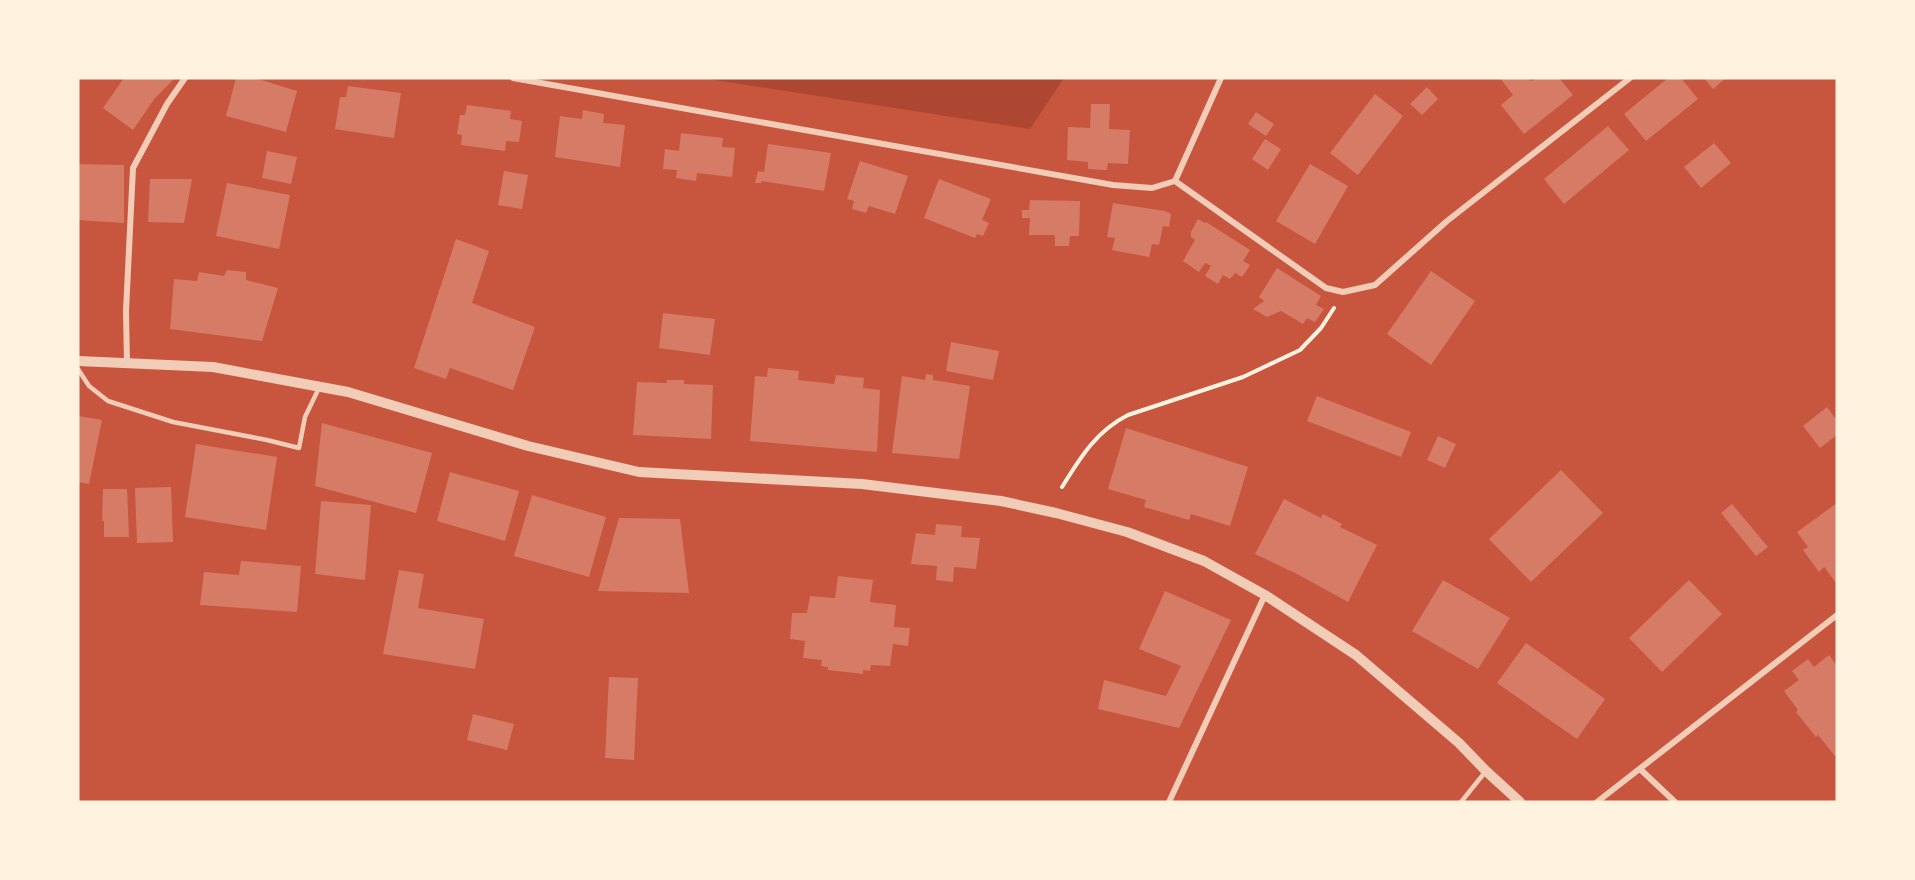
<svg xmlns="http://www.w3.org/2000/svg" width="1915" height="880" viewBox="0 0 1915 880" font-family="'Open Sans',sans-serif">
<rect width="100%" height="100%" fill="#c8553d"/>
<path fill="#ae4732" d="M702,78H1064L1030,129Z"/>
<path fill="#d67c66" d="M124,78H175L155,98L133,130L103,108Z
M236,78L258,79L297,91L286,132L226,116Z
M1500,78H1528L1531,81L1535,78H1559L1573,95L1524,134L1501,105L1513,95Z
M1668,78H1681L1698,99L1646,141L1624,114Z
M1704,78H1726L1713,89Z
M348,86L401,93L394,138L335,129L340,97H346Z
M1427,87L1438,99L1422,115L1410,104Z
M1375,94L1403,116L1358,175L1330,153Z
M1091,104H1110L1109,129L1130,130L1128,164L1108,163L1107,170L1088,169V162L1067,160L1068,127L1090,128Z
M467,105L511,111L510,119L522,121L519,142L506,141L505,151L461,145L462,135L457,134L460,115H465Z
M583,110L604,114L603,123L625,125L620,167L555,157L560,116L582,119Z
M1256,112L1274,124L1266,136L1248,124Z
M1608,126L1629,150L1564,204L1544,179Z
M681,133L723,138L722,147L735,148L732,177L697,173L696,181L676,178L677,170L663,169L665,149L679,151Z
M1265,139L1281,149L1268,170L1252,159Z
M1714,143L1731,163L1701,188L1684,167Z
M768,144L831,153L824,191L762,181L761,183H755L758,171L764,172Z
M267,151L297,157L291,184L262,178Z
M860,161L908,176L895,214L869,206L866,213L852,209L854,201L847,199Z
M78,164L124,165V223L78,220Z
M1310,164L1348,186L1315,244L1276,221Z
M504,171L528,175L522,209L498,205Z
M150,179H192L184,223L148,222Z
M939,179L991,199L982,220L989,223L983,236L977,234L975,238L924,218Z
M227,183L290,195L279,249L216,236Z
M1030,200L1080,201L1079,236H1070L1069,246H1055V236L1053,235H1029L1030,218H1022V210H1029Z
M1113,203L1165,211L1171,214L1169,227L1163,226L1159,245L1152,244L1149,257L1112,250L1115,238L1107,237Z
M1198,219L1205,223L1206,222L1250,250L1243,261L1250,265L1242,277L1235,273L1230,279L1223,275L1218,284L1205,276L1211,266L1205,263L1199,272L1183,261L1195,240L1191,237V232Z
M456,239L489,251L472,303L535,327L513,390L450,368L446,379L414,368Z
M1277,268L1321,296L1316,305L1324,309L1315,322L1307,318L1303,324L1281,311L1267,317L1253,309L1264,301L1259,297Z
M227,270L246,272V280L278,288L262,341L170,329L174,279L197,281L199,272L224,276Z
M1431,271L1475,301L1431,365L1387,334Z
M663,313L715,319L710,355L659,348Z
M951,342L999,351L993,380L946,371Z
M768,368L799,371L798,380L834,384L836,375L864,378L863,388L880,390L877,452L750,441L755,376L767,377Z
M926,374L933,375V380L970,386L959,459L892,453L902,376L925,380Z
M667,380H684V384L713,385L711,439L633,435L637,382L667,383Z
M1317,396L1411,432L1401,457L1307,421Z
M1827,407L1837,421V435L1820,448L1803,426Z
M78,416L102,420L89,484L78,482Z
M322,423L432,453L416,513L315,486Z
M1126,428L1248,467L1230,526L1191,514L1189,520L1144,507L1146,500L1108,489Z
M1438,436L1456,444L1445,468L1427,460Z
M196,444L277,457L266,530L185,517Z
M1561,470L1603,513L1531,582L1489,539Z
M450,472L519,491L505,541L437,521Z
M171,487L173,542L137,543L135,488Z
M103,489H127L129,537H104V521H102Z
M532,495L606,517L589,577L514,556Z
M1284,499L1321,518L1323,514L1342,524L1340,527L1377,545L1348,602L1299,575L1255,554Z
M321,501L371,505L365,580L315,574Z
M1837,503V584L1824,567L1819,572L1803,550L1808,547L1797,532Z
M1732,504L1768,547L1756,556L1721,513Z
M619,518L680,519L689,593L598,591Z
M936,524L962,526L961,537L980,538L976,569L954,567L953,582L936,580L937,566L911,564L916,533L935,535Z
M241,561L301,566L297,612L200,605L204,572L239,575Z
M399,570L424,574L418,608L484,619L475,669L383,654Z
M838,576L873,580L870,602L896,605L894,627L910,628L908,646L893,644L890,666L871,665L870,671L863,670V674L828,670V667L821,666L822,660L803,658L805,641L790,639L792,613H807L810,596L835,598Z
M1443,580L1510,618L1478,669L1412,631Z
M1689,580L1722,614L1662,672L1629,638Z
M1165,591L1231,620L1179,728L1098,709L1104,680L1166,696L1181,666L1139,649Z
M1526,643L1605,699L1577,739L1497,683Z
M1829,655L1837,666V754L1835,756L1818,735L1816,737L1796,712L1798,710L1784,691L1799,680L1792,671L1808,659L1814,667Z
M609,677L638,678L634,760L605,758Z
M473,714L514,724L507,750L467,740Z"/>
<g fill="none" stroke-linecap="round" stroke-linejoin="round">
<path stroke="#fff3e0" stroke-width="4" d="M1062,487C1080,458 1096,431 1128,415L1243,377L1300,350L1321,328L1334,308"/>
<path stroke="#f1ccb7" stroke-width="4.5" d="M78,369L89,386L108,401L173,422L267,440L299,448L305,417L319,388
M1461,802L1486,771"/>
<path stroke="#f1ccb7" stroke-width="6" d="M513,78L1113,185L1152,188L1175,181L1326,288L1343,292L1375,285L1447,221L1630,78
M1175,181L1221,78
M127,363L126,311L133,168L167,104L185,78
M1640,769L1675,802
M1169,802L1265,595
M1597,802L1837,615"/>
<path stroke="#f1ccb7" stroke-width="10" d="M78,361L213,367L348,392L528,446L639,472L862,484L1001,501L1056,513L1127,532L1204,561L1265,595L1356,655L1459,743L1486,771L1520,802"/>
</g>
<rect width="1915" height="880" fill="none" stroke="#fff3e0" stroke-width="159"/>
</svg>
